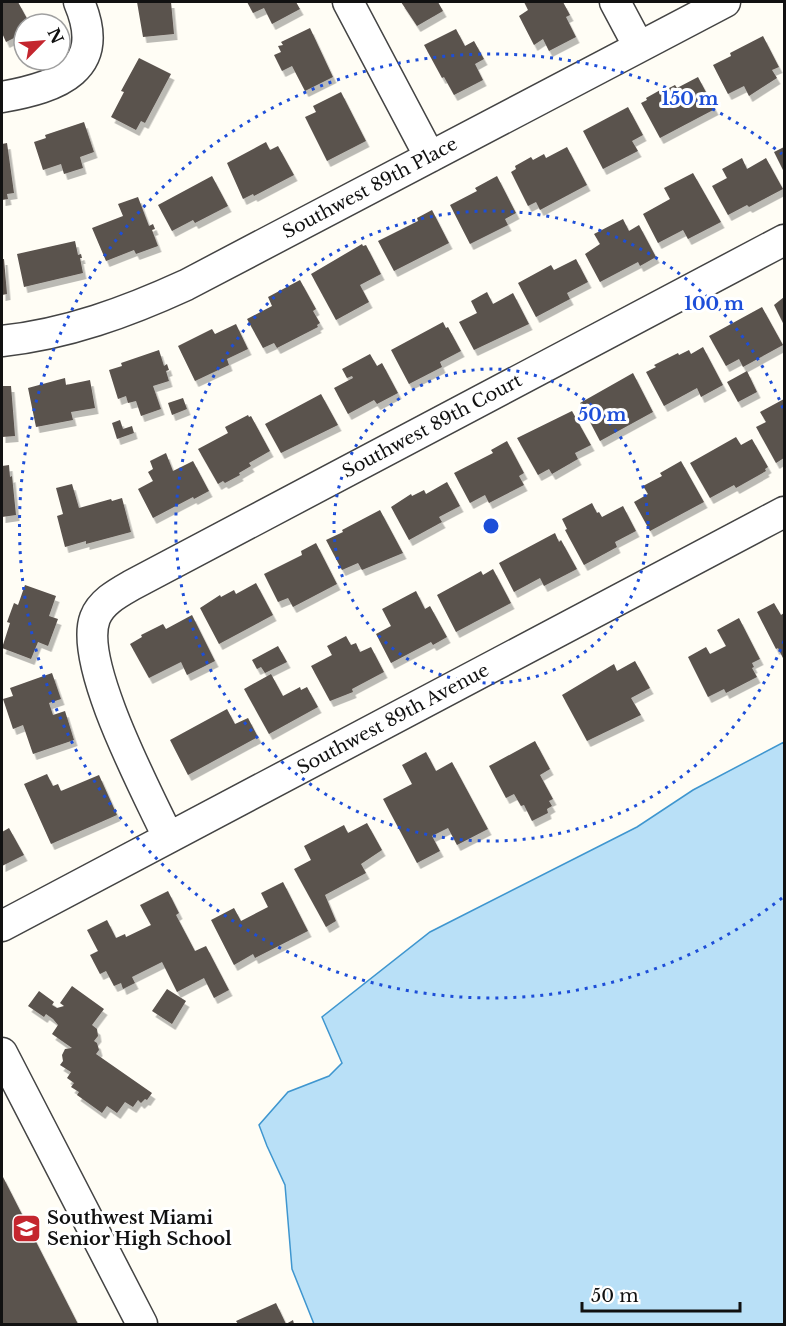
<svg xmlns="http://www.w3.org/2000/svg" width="786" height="1326" viewBox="0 0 786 1326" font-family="'Libre Baskerville',serif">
<defs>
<filter id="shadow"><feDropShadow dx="3.5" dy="6" stdDeviation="0" flood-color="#0004"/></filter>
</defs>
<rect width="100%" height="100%" fill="#fffdf5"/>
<path fill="#b9e0f7" stroke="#3f96cf" stroke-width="1.5" d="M784,742V1324H314L292,1269L285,1185L267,1146L259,1125L288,1092L329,1076L342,1063L322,1017L430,932L637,827L693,790Z"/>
<path fill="#5a524d" filter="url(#shadow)" d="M2,2H18L30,24H24V33L6,42L2,33Z
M137,2H171L174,34L143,37Z
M247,2H296L300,9L272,24L264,8L253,13Z
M401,2H438L443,11L417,26Z
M524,2H563L570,15L566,17L576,37L549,51L543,39L534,45L519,16L528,10Z
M310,28L333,77L305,91L292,66L282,71L274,55L281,52L278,46L283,45L281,42Z
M456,29L465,46L474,41L484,59L475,64L483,80L454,95L444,77L442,78L424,45Z
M763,36L779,67L772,70L777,78L749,96L744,86L728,94L713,65L731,56L730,53Z
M139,58L171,74L145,123L141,121L136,130L111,117L124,92L121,91Z
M698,77L715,109L660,138L641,103L647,100L646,98L662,89L663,91L675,85L677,88Z
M341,92L366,141L327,161L305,117L316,112L313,106Z
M628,107L643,135L632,141L638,151L603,169L583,131Z
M84,122L94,152L80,157L83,168L64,174L61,164L43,170L34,142L46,138L45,135Z
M266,142L270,150L278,146L294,175L254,196L253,194L243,199L227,163Z
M7,143L14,193L7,194L8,199L2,200V144Z
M567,147L587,185L540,210L536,202L528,206L511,172L516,169L515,166L531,157L533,160L544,154L546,158Z
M784,147V172L774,152Z
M742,158L747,169L766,158L783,189L749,207L747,205L728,215L712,186L727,178L722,169Z
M693,173L721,222L688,239L683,230L658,243L643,214L670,199L664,188Z
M212,176L228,206L195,223L193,220L172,231L158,205Z
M497,176L516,213L505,219L508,225L470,244L450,205L477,191L475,188Z
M138,197L149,226L153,224L155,229L152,230L158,246L136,254L134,250L106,261L92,228L123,216L118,204Z
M432,210L449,243L394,271L378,241L418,221L417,218Z
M623,219L629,231L639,225L656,257L640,266L638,262L600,282L585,254L600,244L594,234Z
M75,241L78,255L81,254L82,258H80L83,273L24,287L17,254Z
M362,244L363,246L366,245L381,274L360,285L369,302L336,320L311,274Z
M2,259H4L7,294L2,295Z
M576,259L588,282L567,293L570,299L536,317L518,283L551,265L554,270Z
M300,280L316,309L313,311L320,323L317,325L318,327L277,348L274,343L263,348L247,319L272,306L268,297Z
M487,292L493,304L513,293L529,324L474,350L459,322L477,313L471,301Z
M784,297V325L774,305Z
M762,307L783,345L743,367L739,359L726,366L709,336Z
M443,322L446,328L448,327L461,351L440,362L442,367L409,384L391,350Z
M236,324L248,349L227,359L229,365L195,381L178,346L212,329L215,334Z
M703,347L723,385L701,397L697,388L664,406L646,372L656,367L654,365L678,353L679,355L689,350L691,354Z
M159,350L164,366L167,364L169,370L166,371L169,381L153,386L161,409L141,416L136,401L128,403L126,396L118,399L109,370L122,366L121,363Z
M370,354L377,366L382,363L398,393L377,404L374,400L348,414L334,388L353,378L352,376L347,378L342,369Z
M747,371L757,392L738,402L727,382Z
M633,373L653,412L600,441L580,403Z
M65,378L66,385L90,380L95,408L71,412L73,420L36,427L28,388Z
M2,386H11L15,436L2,437Z
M321,394L338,425L281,453L265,424Z
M183,398L187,409L172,415L168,403Z
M784,399V458L776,463L756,427L766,422L760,412Z
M572,411L591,445L575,453L578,459L552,474L549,469L538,475L517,438Z
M248,415L249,417L251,416L270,451L249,463L251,466L239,473L240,475L225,483L223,481L218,484L198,449L228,433L225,427Z
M120,420L123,429L132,426L134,433L117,439L112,423Z
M736,437L741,445L752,439L768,467L765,469L766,471L736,488L734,485L710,498L690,463Z
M507,441L524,473L519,476L524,485L489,503L485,495L470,503L454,473L493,453L491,450Z
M166,453L173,471L193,461L209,491L194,499L193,497L153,518L138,489L153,481L148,472L153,469L150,461Z
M681,461L704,502L650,531L634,502L648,494L643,486L662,476L660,473Z
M9,465L10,477L12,476L16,515L2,517V466Z
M447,482L460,506L439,517L442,522L409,540L391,507L411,494L412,496L424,490L426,494Z
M72,484L79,508L111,499L112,501L122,498L131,532L86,544V541L65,547L57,516L63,514L56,488Z
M592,503L597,513L599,512L602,517L623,506L636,531L615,542L617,547L584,565L565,530L567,529L562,519Z
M380,510L403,553L362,570L358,563L342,570L326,540L343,532L342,530Z
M555,533L559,542L561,540L577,569L544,586L540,578L514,592L499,563Z
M316,543L337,584L293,607L288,598L278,602L264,574L302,555L301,551Z
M493,569L511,603L456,632L437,595L481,571L483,575Z
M256,583L273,615L219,644L200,608L220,595L221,597L234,590L236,594Z
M25,585L56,596L49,616L58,619L48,646L38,642L31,659L2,648L10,623L7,622L14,603L18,605Z
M416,591L425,609L430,606L447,637L433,645L431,642L391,663L376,634L391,626L382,609Z
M774,603L781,615L784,613V660L778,648L776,649L757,612Z
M192,615L215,661L187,675L181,662L149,678L130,644L142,637L141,635L163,624L166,629Z
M739,618L760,659L752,663L754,667L752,668L757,677L726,693L724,689L708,697L688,657L706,647L710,654L726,646L717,630Z
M346,636L351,645L356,643L360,652L371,647L384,672L352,689L353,692L330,701L311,666L332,655L327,646Z
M278,646L287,662L265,673L261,667L257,669L252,660Z
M635,661L650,688L631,698L641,715L587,741L562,695L614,664L617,671Z
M52,673L61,699L49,703L53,715L65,711L74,740L33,754L23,725L13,729L3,699L13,696L10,688Z
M271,674L283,696L300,687L301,690L307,687L318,707L269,734L244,689Z
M227,709L235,724L248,718L258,737L188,775L170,740Z
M535,741L550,769L540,775L553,799L549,801L552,806L547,809L548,813L532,821L524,805L521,806L514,794L506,798L489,766Z
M426,752L436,771L452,762L488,829L457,845L448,828L432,836L440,851L417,863L383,799L412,784L402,765Z
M47,774L53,786L58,784L61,791L99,775L117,815L51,844L24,784Z
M367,823L382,850L361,864L366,873L325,895L336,921L326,927L294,869L311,860L304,846L344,825L348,833Z
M9,828L24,855L2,866V832Z
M283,882L308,931L255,958L253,954L234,965L211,920L234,908L241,921L268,907L261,893Z
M168,891L179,913L176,915L195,951L206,946L229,990L214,998L204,978L177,992L162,962L132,977L135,983L123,989L121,983L114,986L106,971L100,974L90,955L98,951L87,930L107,920L116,938L125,934L126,937L151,925L140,905Z
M72,986L104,1009L92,1025L97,1029L98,1036L94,1041L97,1043L99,1050L96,1054L152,1093L147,1100L145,1099L141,1103L138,1100L133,1107L125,1102L117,1113L107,1106L102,1113L77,1095L79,1092L71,1087L74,1083L67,1078L71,1072L60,1065L63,1061L62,1055L65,1049L72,1048L52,1034L58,1025L53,1019L46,1014L44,1017L28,1006L39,991L54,1002L52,1005L57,1008L64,1006L60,1003Z
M167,989L186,1001L172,1024L152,1011Z
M2,1175L78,1324H2Z
M276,1303L286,1324L293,1320L294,1324H238L236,1321Z"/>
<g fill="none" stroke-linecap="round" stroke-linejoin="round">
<defs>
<path id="minor" d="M348,2L430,157
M615,2L639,47
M2,97C58,87 108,70 79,2
M2,341C67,334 127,312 186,285L725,2
M168,837C147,792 78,663 95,618C101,602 118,593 132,585L784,240
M2,926L784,512
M2,1053L142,1324"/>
</defs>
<use href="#minor" stroke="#444" stroke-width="33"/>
<use href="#minor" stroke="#fff" stroke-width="30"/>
</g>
<g fill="none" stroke="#1d4ed8" stroke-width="3" stroke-dasharray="3 6">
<circle cx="491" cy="526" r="157"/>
<path d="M784 641A315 315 0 1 1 784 411"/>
<path d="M782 898A472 472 0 1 1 782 154"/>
</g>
<defs>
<symbol id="school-square" viewBox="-11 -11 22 22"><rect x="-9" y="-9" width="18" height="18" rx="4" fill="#c4262e" stroke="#fff"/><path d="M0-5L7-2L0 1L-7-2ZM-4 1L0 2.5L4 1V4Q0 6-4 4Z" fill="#fff"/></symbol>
</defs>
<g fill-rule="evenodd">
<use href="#school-square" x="10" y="1212" width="33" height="33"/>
</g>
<g text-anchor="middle" stroke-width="6" stroke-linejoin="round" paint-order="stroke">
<g font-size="18" fill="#111" stroke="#fff">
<text transform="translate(370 188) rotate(-28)" y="6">Southwest 89th Place</text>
<text transform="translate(432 426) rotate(-28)" y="6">Southwest 89th Court</text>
<text transform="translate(393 719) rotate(-28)" y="6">Southwest 89th Avenue</text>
</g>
<g font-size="18" font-weight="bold" fill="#111" stroke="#fff" text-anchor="start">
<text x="47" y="1224">Southwest Miami<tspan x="47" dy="21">Senior High School</tspan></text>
</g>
</g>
<circle cx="491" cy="526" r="9" fill="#1d4ed8" stroke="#fff" stroke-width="3"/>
<g font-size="18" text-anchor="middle" font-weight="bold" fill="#1d4ed8" stroke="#fff" stroke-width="6" stroke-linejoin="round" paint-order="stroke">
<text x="690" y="105">150 m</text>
<text x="714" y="310">100 m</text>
<text x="602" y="421">50 m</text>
</g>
<rect width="786" height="1326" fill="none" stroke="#111111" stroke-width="6"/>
<g transform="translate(42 42) rotate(65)"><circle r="28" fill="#ffffff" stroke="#a0a0a0" stroke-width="1.5"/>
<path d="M0-4.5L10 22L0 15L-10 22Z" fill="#c4262e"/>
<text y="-9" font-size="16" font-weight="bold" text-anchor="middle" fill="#111111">N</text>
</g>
<path d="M582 1302v9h158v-9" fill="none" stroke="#111111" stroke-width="3"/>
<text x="591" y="1302" font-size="18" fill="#111111" stroke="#ffffff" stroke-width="4.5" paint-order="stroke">50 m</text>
</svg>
